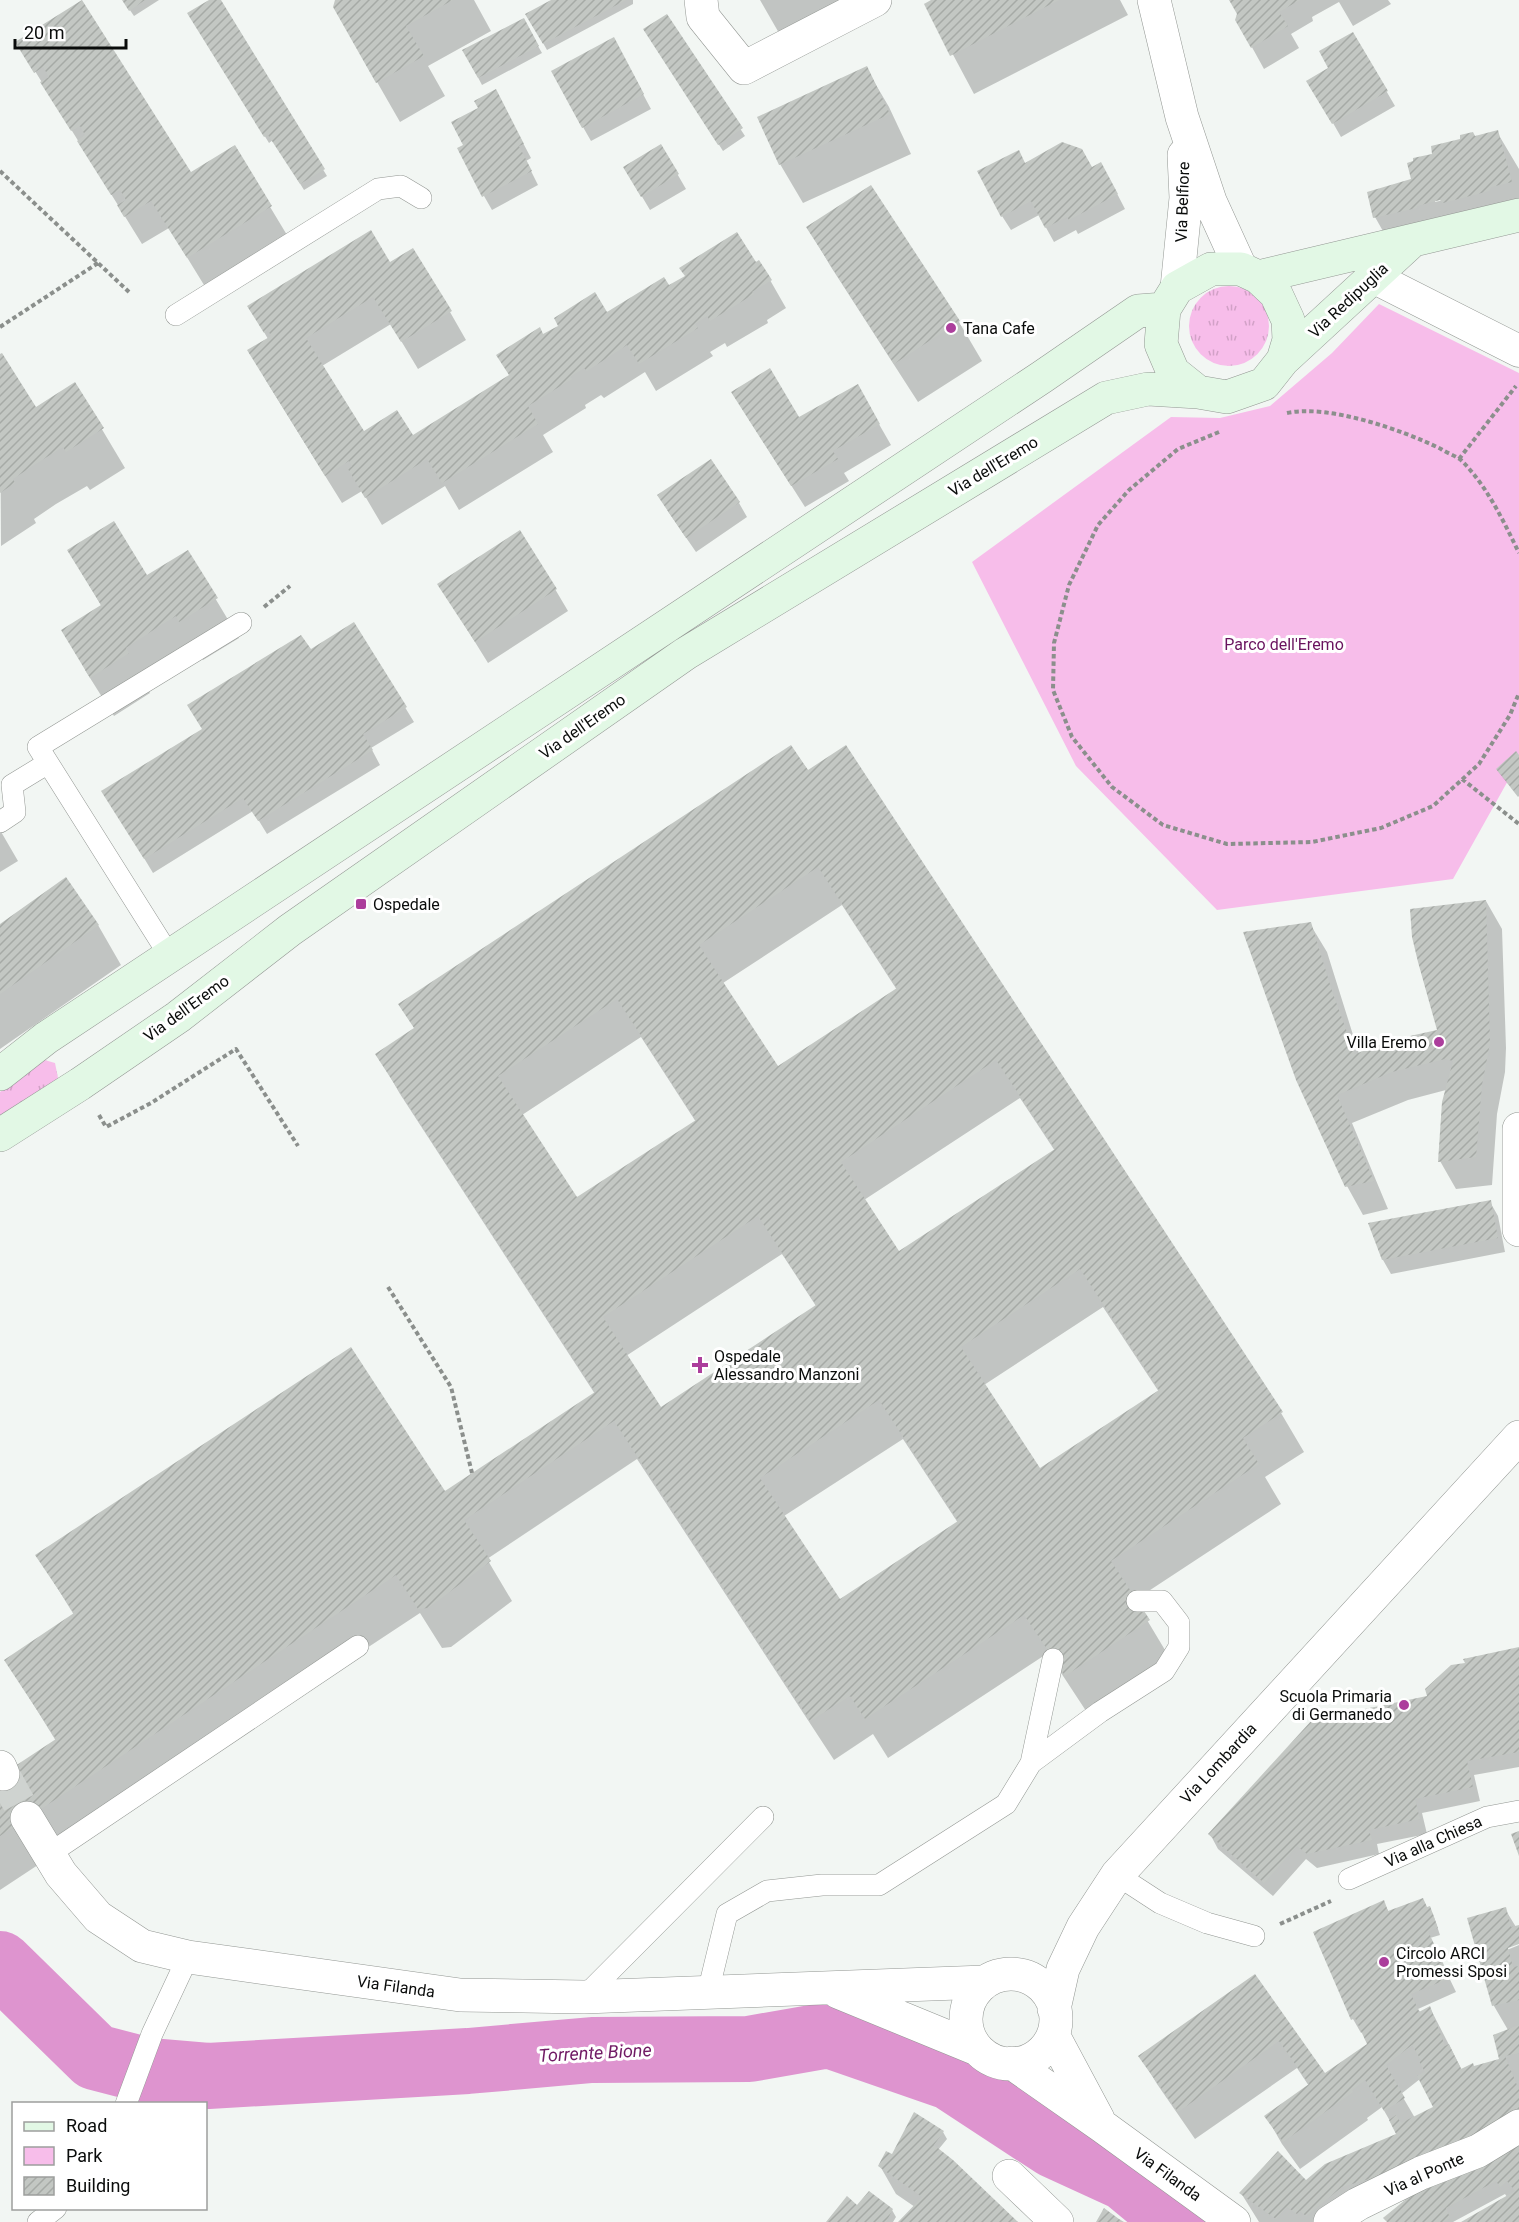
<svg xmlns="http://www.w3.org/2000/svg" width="1519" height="2222" viewBox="0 0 1519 2222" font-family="Roboto,sans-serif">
<defs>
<pattern id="grass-tufts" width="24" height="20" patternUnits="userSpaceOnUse" patternTransform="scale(1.5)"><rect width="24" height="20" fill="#f7bdea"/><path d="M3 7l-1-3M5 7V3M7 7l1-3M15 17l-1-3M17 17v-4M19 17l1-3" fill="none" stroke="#d2a1c7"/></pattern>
<pattern id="building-hatch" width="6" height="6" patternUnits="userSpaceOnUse" patternTransform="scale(1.5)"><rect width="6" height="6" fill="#c3c7c3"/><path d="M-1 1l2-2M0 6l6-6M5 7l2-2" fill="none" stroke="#a6aaa6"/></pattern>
</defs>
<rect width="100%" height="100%" fill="#f2f6f3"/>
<path fill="url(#grass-tufts)" d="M1189 326a40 40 0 1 1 80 0a40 40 0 1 1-80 0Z
M41,1059L55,1063L58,1078L51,1090L0,1123V1092Z"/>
<path fill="#f7bdea" d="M1379,304L1519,373V761L1453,879L1217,910L1076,766L972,562L1171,417L1220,418L1270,406L1332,353Z"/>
<path fill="#0003" fill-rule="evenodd" d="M123,0H159L134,16Z
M212,0H219L327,176L304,190L273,140L269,143L189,14Z
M337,0H474L491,31L428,66L445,96L400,122L334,7Z
M554,0H633V4L547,50L527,15Z
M760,0H870L783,40Z
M934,0H1120L1128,15L974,94L926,4Z
M1231,0H1388L1391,4L1353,26L1339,2L1312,17L1313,21L1291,34L1299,48L1264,69L1237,20L1239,14Z
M666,16L745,136L723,151L649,36Z
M523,20L542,53L482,85L464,51Z
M1353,34L1395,106L1341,137L1309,81L1330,69Z
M17,42L191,174L234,147L287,235L204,285L169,228L142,244Z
M621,53L651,109L591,141L583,127Z
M866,68L889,107L911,154L803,203L780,164Z
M503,105L531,158L526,161L538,185L492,210L484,196Z
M1497,132L1519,169V225L1397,256L1375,217L1413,180L1415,162L1474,137ZM1435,199H1448L1435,202Z
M661,146L686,189L650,210L625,168Z
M1025,164L1092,169L1109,178L1125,209L1078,234L1076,230L1054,242L1039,215L1011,230L1002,216Z
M871,187L959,322L982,361L918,402L831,267L808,228Z
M389,264L450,312L466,340L418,369L391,324L322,366L363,433L412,437L510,376L543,336L606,314L669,287L756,264L770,280L786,308L767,320L768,323L727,347L725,343L710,352L713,356L656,391L645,372L604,398L601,395L585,405L586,408L543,435L553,452L459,510L445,486L382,525L362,491L342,503L265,379L268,339L249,306Z
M0,355L35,409L75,384L125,468L90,490L87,486L56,504L34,519L36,523L1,546Z
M857,386L891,445L844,473L849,481L805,507L745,413L798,419Z
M739,503L747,517L696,552L667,510Z
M69,551L147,577L188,553L239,638L203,660L200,655L147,688L150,693L114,716L85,670L102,607Z
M439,584L555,589L568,611L488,663Z
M354,624L414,722L371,748L380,765L267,834L253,811L153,873L112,805L204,729L310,651Z
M791,747L1281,1413L1304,1452L1265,1477L1281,1504L1135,1600L1171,1660L1088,1714L1048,1653L888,1758L873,1734L834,1760L637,1459L487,1559L512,1601L451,1647L442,1648L420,1613L0,1890V1778L56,1741L6,1660L74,1615L37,1555L445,1493L595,1394L400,1094L377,1054L415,1029ZM842,905L897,990L778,1068L723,983ZM641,1037L696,1122L577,1199L522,1115ZM1020,1098L1055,1151L898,1253L864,1200ZM782,1254L816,1306L661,1409L626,1356ZM1103,1307L1159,1392L1040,1470L984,1385ZM903,1439L958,1523L839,1601L784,1516Z
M1519,757V796L1518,797L1497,770Z
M0,830L18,861L0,872Z
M1486,901L1502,929L1506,1048L1505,1072L1497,1114L1492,1185L1456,1189L1440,1161L1446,1090L1408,1100L1352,1123L1388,1209L1363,1215L1347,1186L1310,924L1327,952L1359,1054L1439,1031Z
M0,925H98L121,965L0,1049Z
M1490,1202L1498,1216L1505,1252L1391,1274L1383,1260L1370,1224Z
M1519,1649V1767L1474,1775L1480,1801L1422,1813L1427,1834L1377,1844L1379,1854L1317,1868L1306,1859L1273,1896L1218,1849L1210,1834L1429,1697Z
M1383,1902L1389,1912L1429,1908L1433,1914L1440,1935L1430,1938L1456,1992L1418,2009L1421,2013L1430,2008L1462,2070L1501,2060L1508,2030L1494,2006L1469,1919L1505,1909L1516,1927L1519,1926V1942L1501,1949L1502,1952L1519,1945V2222H1464L1507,2197L1505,2194L1453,2222H1387L1408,2199L1358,2214L1348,2222H1259L1241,2193L1306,2182L1398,2135L1382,2107L1367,2118L1368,2120L1300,2169L1282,2144L1266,2116L1309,2086L1297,2068L1195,2139L1157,2084L1140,2056L1255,1976L1325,2075L1369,2044L1363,2032L1361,2033L1353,2019L1315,1933ZM1420,2079L1435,2108L1415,2118L1401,2094Z
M914,2115L943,2132L947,2139L938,2150L1016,2222H900L915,2207L896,2194L880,2166L892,2156Z
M892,2210L896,2217L893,2222H828L863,2211Z"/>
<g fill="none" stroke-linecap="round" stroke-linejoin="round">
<path stroke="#de94cf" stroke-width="66" d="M0,1964L95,2057L149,2071L208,2076L468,2061L592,2050L749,2049L829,2035L950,2077L1054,2145L1126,2178L1179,2222"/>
</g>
<path fill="url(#building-hatch)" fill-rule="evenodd" d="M82,0L191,172L235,145L272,206L187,258L151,201L124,217L117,205L126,200L120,190L111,195L77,141L85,135L80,126L71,131L40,82L49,77L43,67L34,73L15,42Z
M122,0H145L129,11Z
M209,0H221L325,169L300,184L268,135L264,137L187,13Z
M335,0H453L406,26L424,56L376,83L333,7Z
M551,0H626L543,44L525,14Z
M931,0H1059L950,56L924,4Z
M1229,0H1300L1279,12L1288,26L1251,48L1235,20L1237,14Z
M667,14L743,128L718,145L643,29Z
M524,18L539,46L478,78L462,50Z
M1353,32L1388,91L1332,124L1306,81L1328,68L1319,51Z
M614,37L644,94L582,128L551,71Z
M867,66L890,114L779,165L757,117Z
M496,89L524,144L519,146L532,171L482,197L457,148L463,145L451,122L478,108L474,101Z
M1498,130L1512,182L1491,187L1489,191L1443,203L1440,200L1417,206V208L1373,218L1367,192L1411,179L1407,163L1413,161V158L1432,154L1431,146L1460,139V135L1473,132L1475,136Z
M1062,142L1082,149L1092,167L1101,162L1118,194L1069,220L1067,217L1045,228L1031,201L1001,217L977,171L1019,150L1025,163Z
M661,144L679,174L641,197L623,167Z
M871,185L960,321L894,364L806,227Z
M371,230L390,262L413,248L452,311L401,342L373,297L306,338L364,431L397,410L413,435L509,375L496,355L540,327L543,334L558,326L554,318L595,292L607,312L664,277L669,285L685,276L679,268L737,232L756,262L759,260L772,280L752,292L754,294L710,321L707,316L695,324L698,328L639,364L627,345L587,371L584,368L570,377L572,379L528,406L538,424L442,483L427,459L365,498L348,469L352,466L349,461L325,476L247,350L271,336L268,330L264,333L247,306Z
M2,353L36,407L75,382L104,428L66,452L63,447L34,465L13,479L15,483L0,493V354Z
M770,368L799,417L858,384L880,424L833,451L838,459L791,486L731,392Z
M711,459L740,502L686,538L657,495Z
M114,521L147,575L188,550L218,598L179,622L176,616L161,625L126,648L129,653L90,678L61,630L101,605L67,550Z
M520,530L557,589L475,642L437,584Z
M354,622L407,707L363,734L373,750L258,821L243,798L144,859L101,791L202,729L187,705L301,635L311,649Z
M791,745L808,770L846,745L1283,1412L1243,1438L1259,1464L1111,1561L1150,1620L1065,1676L1024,1615L865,1719L850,1696L810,1721L614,1421L464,1520L491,1561L428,1608L418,1609L396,1575L0,1836V1776L56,1739L4,1660L74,1613L35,1555L351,1347L445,1491L595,1392L375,1054L414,1028L398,1004ZM818,867L897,988L778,1066L699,945ZM617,999L696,1120L577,1197L498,1076ZM996,1060L1055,1149L899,1251L841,1162ZM758,1216L816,1305L661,1407L603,1317ZM1080,1269L1159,1390L1040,1468L961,1347ZM879,1400L958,1521L840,1599L760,1478Z
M1516,751L1519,755V786L1514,791L1496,769Z
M66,877L99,925L0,994V924Z
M1486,900L1490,1043L1482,1085L1476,1157L1438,1162L1442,1102L1453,1061L1445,1059L1392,1072L1337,1095L1374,1181L1345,1187L1296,1080L1243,932L1311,922L1332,991L1355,1054L1392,1040L1437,1030L1418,962L1412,937L1410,909Z
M1491,1200L1498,1238L1382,1260L1368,1223Z
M1519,1647V1752L1467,1761L1473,1787L1415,1799L1420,1819L1369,1830L1372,1840L1307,1854L1297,1846L1264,1883L1208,1834L1312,1720L1427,1696L1425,1689L1451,1665L1465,1663L1463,1659Z
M1519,1831V1856L1511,1834Z
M1423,1898L1427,1907L1430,1906L1438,1928L1428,1931L1450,1978L1411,1994L1418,2009L1419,2012L1430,2006L1445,2046L1449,2044L1461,2069L1473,2063L1474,2066L1499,2059L1493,2035L1519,2025V2053L1505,2056L1519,2090V2113L1460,2152L1342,2187L1306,2216L1300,2211L1297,2214L1287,2207L1276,2219L1239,2193L1278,2151L1306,2180L1325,2164L1396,2134L1389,2120L1396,2115L1401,2123L1433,2107L1417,2076L1425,2072L1419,2061L1421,2060L1412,2045L1386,2065L1405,2098L1384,2111L1365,2080L1352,2090L1353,2092L1283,2142L1264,2116L1309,2084L1279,2041L1178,2112L1138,2056L1255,1974L1325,2073L1367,2044L1355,2018L1351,2020L1313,1932L1384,1900L1388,1911Z
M1506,1907L1511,1927L1519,1925V1944L1508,1948L1513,1967L1519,1966V2000L1492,2006L1467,1918Z
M914,2112L944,2131L934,2145L953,2160L1018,2222H898L922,2197L878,2166L886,2151L892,2154Z
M1519,2138V2222H1461L1515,2191L1507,2181L1500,2187L1496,2181L1446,2208L1450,2218L1444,2222H1387L1383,2218L1427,2182Z
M869,2191L893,2209L886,2222H826L847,2196L857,2205Z
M1104,2208L1119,2219L1124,2222H1096Z"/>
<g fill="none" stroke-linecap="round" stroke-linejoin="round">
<path stroke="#cfd3d0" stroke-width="33" stroke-dasharray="33 16" stroke-linecap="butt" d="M3,1774L27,1818"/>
<defs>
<path id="service" d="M176,315L378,189L401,186L421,198
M0,822L15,812L12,785L48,763
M169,955L38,747L241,623
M1031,1763L1053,1659
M49,1854L358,1646
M1117,1875L1160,1903L1207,1923L1254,1936
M1349,1879L1487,1817L1519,1811
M708,1992L727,1914L767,1891L822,1885H879L1006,1804L1031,1763L1100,1712L1164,1671L1179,1647V1623L1162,1601H1137
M584,1997L763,1817
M126,2104L152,2034L188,1957
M38,2222L56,2208"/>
<path id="pedestrian" d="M1373,277L1519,351"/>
<path id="minor" d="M701,0L703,17L744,68L875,0
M1154,0L1182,117L1210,201L1241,269
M1177,288L1186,198L1184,155
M1519,1129V1230
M0,1767L3,1774
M27,1818L61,1874L98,1917L142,1946L188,1957L460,1995L584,1997L985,1982
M966 2019a45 45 0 1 1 90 0a45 45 0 1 1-90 0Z
M838,1992L977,2049
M1054,2009L1063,1969L1083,1927L1117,1875L1519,1437
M1053,2035L1098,2119
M1012,2063L1102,2126L1234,2222
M1009,2176L1057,2222
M1330,2222L1358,2204L1421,2173L1478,2151L1519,2126"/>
<path id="secondary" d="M1258,277L1519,215
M1283,360L1412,241
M0,1074L46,1038L1042,377L1138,311L1164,309
M0,1135L80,1084L178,1017L290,930L685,654L1106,398L1148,389L1198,392L1227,397L1264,384L1283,360L1289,340L1288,320L1276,294L1258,277L1241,269H1211L1177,288L1164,309L1161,344L1173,372L1198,392"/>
</defs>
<use href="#service" stroke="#939793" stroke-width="22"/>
<use href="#pedestrian" stroke="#939793" stroke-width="33"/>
<use href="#minor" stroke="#939793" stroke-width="34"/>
<use href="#secondary" stroke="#939793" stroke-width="34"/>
<path stroke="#8b8f8c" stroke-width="4" stroke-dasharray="4.5 3" stroke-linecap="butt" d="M0,171L129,292
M0,327L98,263
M1287,413C1328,404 1403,430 1441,449C1447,453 1456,456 1461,460C1487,486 1503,520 1519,553
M1219,432L1178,449L1129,490L1098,525L1069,585L1054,643L1053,690L1072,737L1112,787L1163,825L1227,844L1312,842L1381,828L1433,806L1479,764L1510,715L1519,693
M1459,459L1516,386
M264,607L290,586
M1462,779L1519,824
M99,1115L106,1127L151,1103L236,1049L298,1146
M388,1287L451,1387L472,1473
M1280,1924L1331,1901"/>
<use href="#service" stroke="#fff" stroke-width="21"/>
<use href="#pedestrian" stroke="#fff" stroke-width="32"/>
<use href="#minor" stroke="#fff" stroke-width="33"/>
<use href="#secondary" stroke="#e2f8e5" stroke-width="33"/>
</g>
<g fill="#ac3e9c" stroke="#fff" stroke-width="2">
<circle cx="951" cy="328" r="6"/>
<rect x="355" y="898" width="12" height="12" rx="3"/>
<circle cx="1439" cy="1042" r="6"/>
<path d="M697 1356h6v6h6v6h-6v6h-6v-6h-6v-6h6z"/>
<circle cx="1404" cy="1705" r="6"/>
<circle cx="1384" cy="1962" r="6"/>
</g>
<g text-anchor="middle" stroke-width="6" stroke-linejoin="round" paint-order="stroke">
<g font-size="16" fill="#0a0c0b" stroke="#fff">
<text transform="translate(1182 202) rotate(-88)" y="6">Via Belfiore</text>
<text transform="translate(1348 300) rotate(-43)" y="6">Via Redipuglia</text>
<text transform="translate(993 466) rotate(-31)" y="6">Via dell'Eremo</text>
<text transform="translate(582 726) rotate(-35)" y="6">Via dell'Eremo</text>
<text transform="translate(186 1008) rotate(-36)" y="6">Via dell'Eremo</text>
<text transform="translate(1218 1763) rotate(-47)" y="6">Via Lombardia</text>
<text transform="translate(1433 1841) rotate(-24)" y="6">Via alla Chiesa</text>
<text transform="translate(396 1986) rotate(8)" y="6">Via Filanda</text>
<text transform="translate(1168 2174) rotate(36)" y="6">Via Filanda</text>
<text transform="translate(1424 2174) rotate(-24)" y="6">Via al Ponte</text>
</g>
<g font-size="16" fill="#0a0c0b" stroke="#fff" text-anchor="start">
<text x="963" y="334">Tana Cafe</text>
<text x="373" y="910">Ospedale</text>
<text x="1427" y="1048" text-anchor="end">Villa Eremo</text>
<text x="714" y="1362">Ospedale<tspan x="714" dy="18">Alessandro Manzoni</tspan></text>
<text x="1392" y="1702" text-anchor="end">Scuola Primaria<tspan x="1392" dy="18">di Germanedo</tspan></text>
<text x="1396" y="1959">Circolo ARCI<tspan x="1396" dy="18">Promessi Sposi</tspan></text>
</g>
<g font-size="16" fill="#69135e" stroke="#fff">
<text x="1284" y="650">Parco dell'Eremo</text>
</g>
<g font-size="18" font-style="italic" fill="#701a64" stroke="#fff">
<text transform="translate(595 2053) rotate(-3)" y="6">Torrente Bione</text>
</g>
</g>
<rect x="12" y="2102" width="195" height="108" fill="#ffffff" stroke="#9d9e9d" stroke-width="1.5"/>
<rect x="24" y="2122" width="30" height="9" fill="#e2f8e5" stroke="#9d9e9d" stroke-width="1.5"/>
<text x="66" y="2132" font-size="18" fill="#0a0c0b">Road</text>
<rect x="24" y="2147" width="30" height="18" fill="#f7bdea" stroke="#9d9e9d" stroke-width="1.5"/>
<text x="66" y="2162" font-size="18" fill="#0a0c0b">Park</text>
<rect x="24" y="2177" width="30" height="18" fill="url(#building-hatch)" stroke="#9d9e9d" stroke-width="1.5"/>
<text x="66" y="2192" font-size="18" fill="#0a0c0b">Building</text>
<path d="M15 39v9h111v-9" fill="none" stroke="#0a0c0b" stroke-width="3"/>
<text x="24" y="39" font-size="18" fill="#0a0c0b" stroke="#ffffff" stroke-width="4.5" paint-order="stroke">20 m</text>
</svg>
